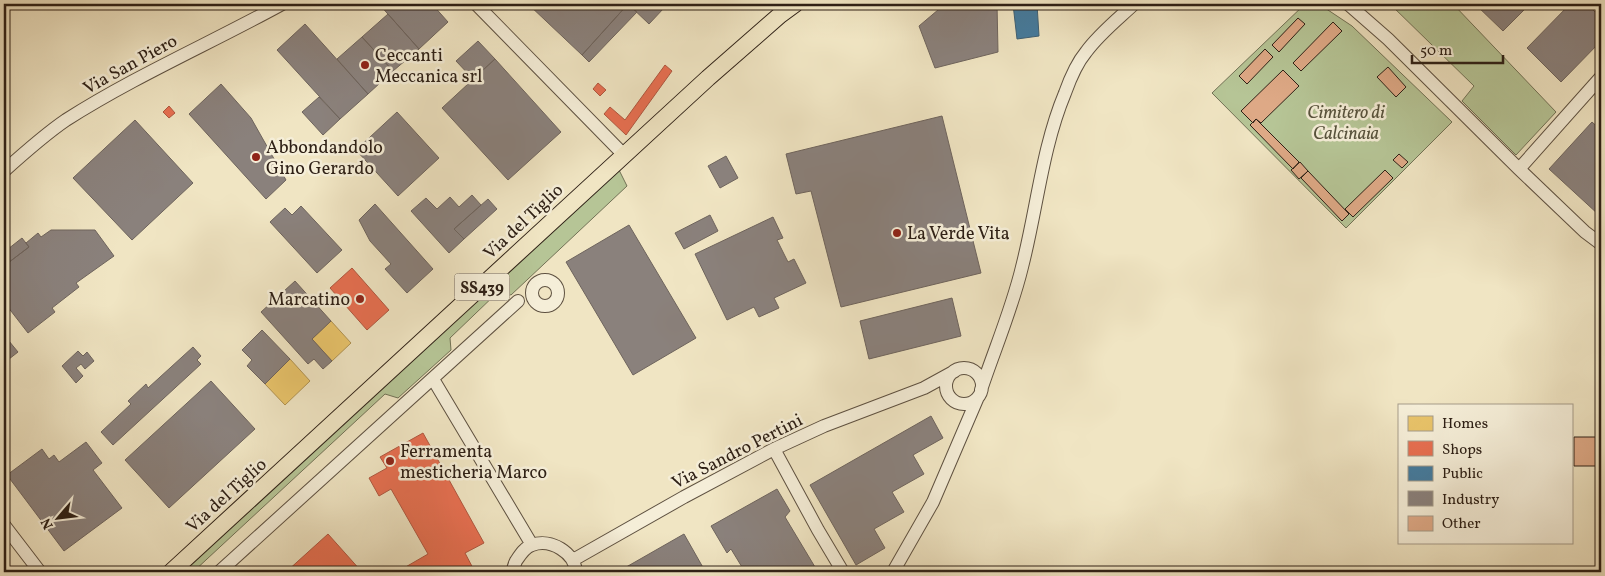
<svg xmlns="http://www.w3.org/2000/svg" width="1605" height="576" viewBox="0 0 1605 576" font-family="Vollkorn,serif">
<rect width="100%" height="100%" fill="#f0e5c3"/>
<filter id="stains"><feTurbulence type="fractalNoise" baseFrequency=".004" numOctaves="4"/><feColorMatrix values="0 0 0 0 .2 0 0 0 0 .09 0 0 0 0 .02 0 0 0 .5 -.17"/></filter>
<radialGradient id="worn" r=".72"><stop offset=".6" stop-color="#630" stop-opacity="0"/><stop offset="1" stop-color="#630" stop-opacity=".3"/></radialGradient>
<path fill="#b6c596" stroke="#727256" d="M1305,4H1319L1352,26L1452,122L1346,228L1212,93Z
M1390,4H1453L1556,112L1516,155L1462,101L1474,86Z
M619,170L627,186L511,295L499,291L450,338L451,350L398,398L385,394L193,572H181Z"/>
<path fill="#e9c46a" stroke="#b19351" d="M331,321L351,343L332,361L312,339Z
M290,359L310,381L285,405L265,384Z"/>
<path fill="#e76f51" stroke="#b0573f" d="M665,65L672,71L626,135L604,114L610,107L625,120Z
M598,83L606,90L600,96L593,89Z
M169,106L175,113L169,118L163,112Z
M352,268L389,310L367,330L330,288Z
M423,433L484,543L465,553L475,572H397L428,554L391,489L379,496L369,478L387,468L380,457Z
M328,534L362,572H286Z"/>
<path fill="#457b9d" stroke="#3e6074" d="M1013,4H1037L1039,36L1017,39Z"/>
<path fill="#8a817c" stroke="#6e645d" d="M379,4H432L448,22L419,49Z
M528,4H628L582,55Z
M628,4H659L664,8L649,24Z
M628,4L637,12L589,62L582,55Z
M945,4H997L998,52L935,68L919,26Z
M1475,4H1530L1503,31Z
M1570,4H1587L1601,18V41L1561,82L1527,48Z
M388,14L419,49L393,71L362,37Z
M305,24L368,94L340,119L277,50Z
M362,37L393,71L368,94L337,59Z
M478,41L495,59L473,79L456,61Z
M495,59L561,132L508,180L442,108Z
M221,84L251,118L286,180L266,199L189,114Z
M319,97L340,119L323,135L302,112Z
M397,112L439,158L398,196L356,150Z
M942,116L981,273L841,307L811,191L796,194L786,154Z
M135,120L193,183L132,240L73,178Z
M1592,122L1601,130V212L1599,215L1549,169Z
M726,156L738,178L720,188L708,166Z
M472,195L481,205L454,229L464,239L449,253L411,211L426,198L437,209L450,197L459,207Z
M488,199L497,209L464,239L454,229Z
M375,204L433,269L407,293L385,269L391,264L370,241L359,220Z
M301,206L342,250L317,273L270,222L285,208L292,215Z
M710,215L718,231L684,249L675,233Z
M773,217L783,238L777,240L788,262L794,259L806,283L774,298L779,308L759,317L754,307L727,320L695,254Z
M629,225L696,338L633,375L566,262Z
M51,230H95L114,256L76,283L79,287L52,308L55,312L28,333L4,302V266L29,247L26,243L38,233L41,237Z
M22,238L29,247L4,266V243L8,249Z
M295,281L331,321L312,339L332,361L323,369L314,359L308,364L261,312Z
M952,298L961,336L869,359L860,321Z
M262,330L290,359L265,384L247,366L252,360L242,350Z
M4,335L18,352L4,363Z
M193,347L201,356L197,360L201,364L113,445L101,432L131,404L128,401L146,384L148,388Z
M78,351L83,356L87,352L94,361L85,369L81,364L76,368L83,376L76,383L62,366Z
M211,381L255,429L169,508L125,460Z
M931,416L943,438L913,455L924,474L892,492L904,512L874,529L885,548L856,565L810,485Z
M86,442L102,463L93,470L122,508L64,551L7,475L42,449L49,459L54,455L59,462Z
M777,489L790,511L785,517L818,572H745L731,549L727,553L711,526Z
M684,534L705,571L704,572H620L621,570Z"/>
<path fill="#dea986" stroke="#2e2016" d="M1298,18L1305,24L1279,52L1272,45Z
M1333,22L1342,31L1301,71L1293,63Z
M1265,49L1273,57L1247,84L1239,76Z
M1388,67L1406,87L1396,97L1377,77Z
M1283,70L1299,86L1261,123L1256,119L1253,123L1241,111Z
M1256,119L1299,162L1293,169L1250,125Z
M1399,154L1408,162L1402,168L1393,160Z
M1300,162L1308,171L1299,179L1291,170Z
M1385,170L1393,178L1353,217L1345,209Z
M1308,171L1349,214L1342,221L1301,178Z
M1574,437H1597L1596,466H1574Z"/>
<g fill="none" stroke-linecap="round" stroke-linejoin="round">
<defs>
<path id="minor" d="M476,4L624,155
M1348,4L1388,39L1519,169L1585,232L1601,244
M1519,169L1601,77
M4,171C24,153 44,135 66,120C135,76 211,43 282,4
M532 293a13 13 0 1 1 26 0a13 13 0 1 1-26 0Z
M946 386a18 18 0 1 1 36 0a18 18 0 1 1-36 0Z
M433,379L532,545
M981,390C995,348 1012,309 1022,267C1037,209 1042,148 1065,93C1070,79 1076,64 1086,52C1099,34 1118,19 1134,4
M774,449L818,530L843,572
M4,525L40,572
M573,560L684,497L774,449L824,426L924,388L955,371
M219,572L518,301
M513,572C513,568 514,565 516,561C520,555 525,547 532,545C551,538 575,553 576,572
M893,572L933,502L978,397"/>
<path id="major" d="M171,572L708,78L780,15L795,4"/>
</defs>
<use href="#minor" stroke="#5e5141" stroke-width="14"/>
<use href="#major" stroke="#2e2016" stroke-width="18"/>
<use href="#minor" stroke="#f5eed8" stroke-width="12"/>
<use href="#major" stroke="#f0e5c3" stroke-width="16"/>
</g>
<g fill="#8f2418" stroke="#f5eed8" stroke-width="2">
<circle cx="365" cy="65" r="5"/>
<circle cx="256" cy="157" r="5"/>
<circle cx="897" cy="233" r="5"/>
<circle cx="360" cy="299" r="5"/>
<circle cx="390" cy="461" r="5"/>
</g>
<g text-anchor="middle" stroke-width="5" stroke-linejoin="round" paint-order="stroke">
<rect fill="#f5eed8" stroke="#6a5e50" stroke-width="1" x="454.5" y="273.5" width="55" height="27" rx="4"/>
<g font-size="16" font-weight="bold" fill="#2e2016">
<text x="482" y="293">SS439</text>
</g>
<g font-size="18" fill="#2e2016" stroke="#f5eed8" text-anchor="start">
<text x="375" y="61">Ceccanti<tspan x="375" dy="21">Meccanica srl</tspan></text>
<text x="266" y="153">Abbondandolo<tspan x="266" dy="21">Gino Gerardo</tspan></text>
<text x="907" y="239">La Verde Vita</text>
<text x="350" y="305" text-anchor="end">Marcatino</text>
<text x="400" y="457">Ferramenta<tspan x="400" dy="21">mesticheria Marco</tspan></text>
</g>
<g font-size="18" fill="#2e2016" stroke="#f5eed8">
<text transform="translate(130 64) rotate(-29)" y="6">Via San Piero</text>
<text transform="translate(523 221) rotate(-43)" y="6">Via del Tiglio</text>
<text transform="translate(737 451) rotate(-27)" y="6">Via Sandro Pertini</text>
<text transform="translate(226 495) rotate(-42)" y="6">Via del Tiglio</text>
</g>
<g font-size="18" font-style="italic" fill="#57523c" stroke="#f5eed8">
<text x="1346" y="118">Cimitero di<tspan x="1346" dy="21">Calcinaia</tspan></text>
</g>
</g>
<rect width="1605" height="576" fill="none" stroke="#f0e5c3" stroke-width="20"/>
<rect x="5" y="5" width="1595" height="566" fill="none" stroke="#2e2016" stroke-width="2.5"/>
<rect x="10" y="10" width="1585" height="556" fill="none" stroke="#2e2016"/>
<rect x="1398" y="404" width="175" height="140" fill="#f5eed8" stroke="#a59c8a"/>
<rect x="1408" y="416" width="25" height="15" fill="#e9c46a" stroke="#a59c8a"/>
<text x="1442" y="428" font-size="15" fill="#2e2016">Homes</text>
<rect x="1408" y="441" width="25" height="15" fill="#e76f51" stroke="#a59c8a"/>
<text x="1442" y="454" font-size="15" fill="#2e2016">Shops</text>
<rect x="1408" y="466" width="25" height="15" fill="#457b9d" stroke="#a59c8a"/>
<text x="1442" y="478" font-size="15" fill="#2e2016">Public</text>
<rect x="1408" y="491" width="25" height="15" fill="#8a817c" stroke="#a59c8a"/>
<text x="1442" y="504" font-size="15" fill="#2e2016">Industry</text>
<rect x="1408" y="516" width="25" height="15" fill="#dea986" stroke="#a59c8a"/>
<text x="1442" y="528" font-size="15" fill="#2e2016">Other</text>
<g transform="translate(58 518) rotate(242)" stroke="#f5eed8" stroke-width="4" paint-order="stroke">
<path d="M0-4L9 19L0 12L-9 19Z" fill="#2e2016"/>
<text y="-8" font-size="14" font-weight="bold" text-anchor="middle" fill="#2e2016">N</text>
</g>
<path d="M1412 55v8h91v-8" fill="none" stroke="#2e2016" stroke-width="2.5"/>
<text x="1420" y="55" font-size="15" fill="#2e2016" stroke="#f5eed8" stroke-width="4" paint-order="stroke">50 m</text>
<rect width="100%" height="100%" filter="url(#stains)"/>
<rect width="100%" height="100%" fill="url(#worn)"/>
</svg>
